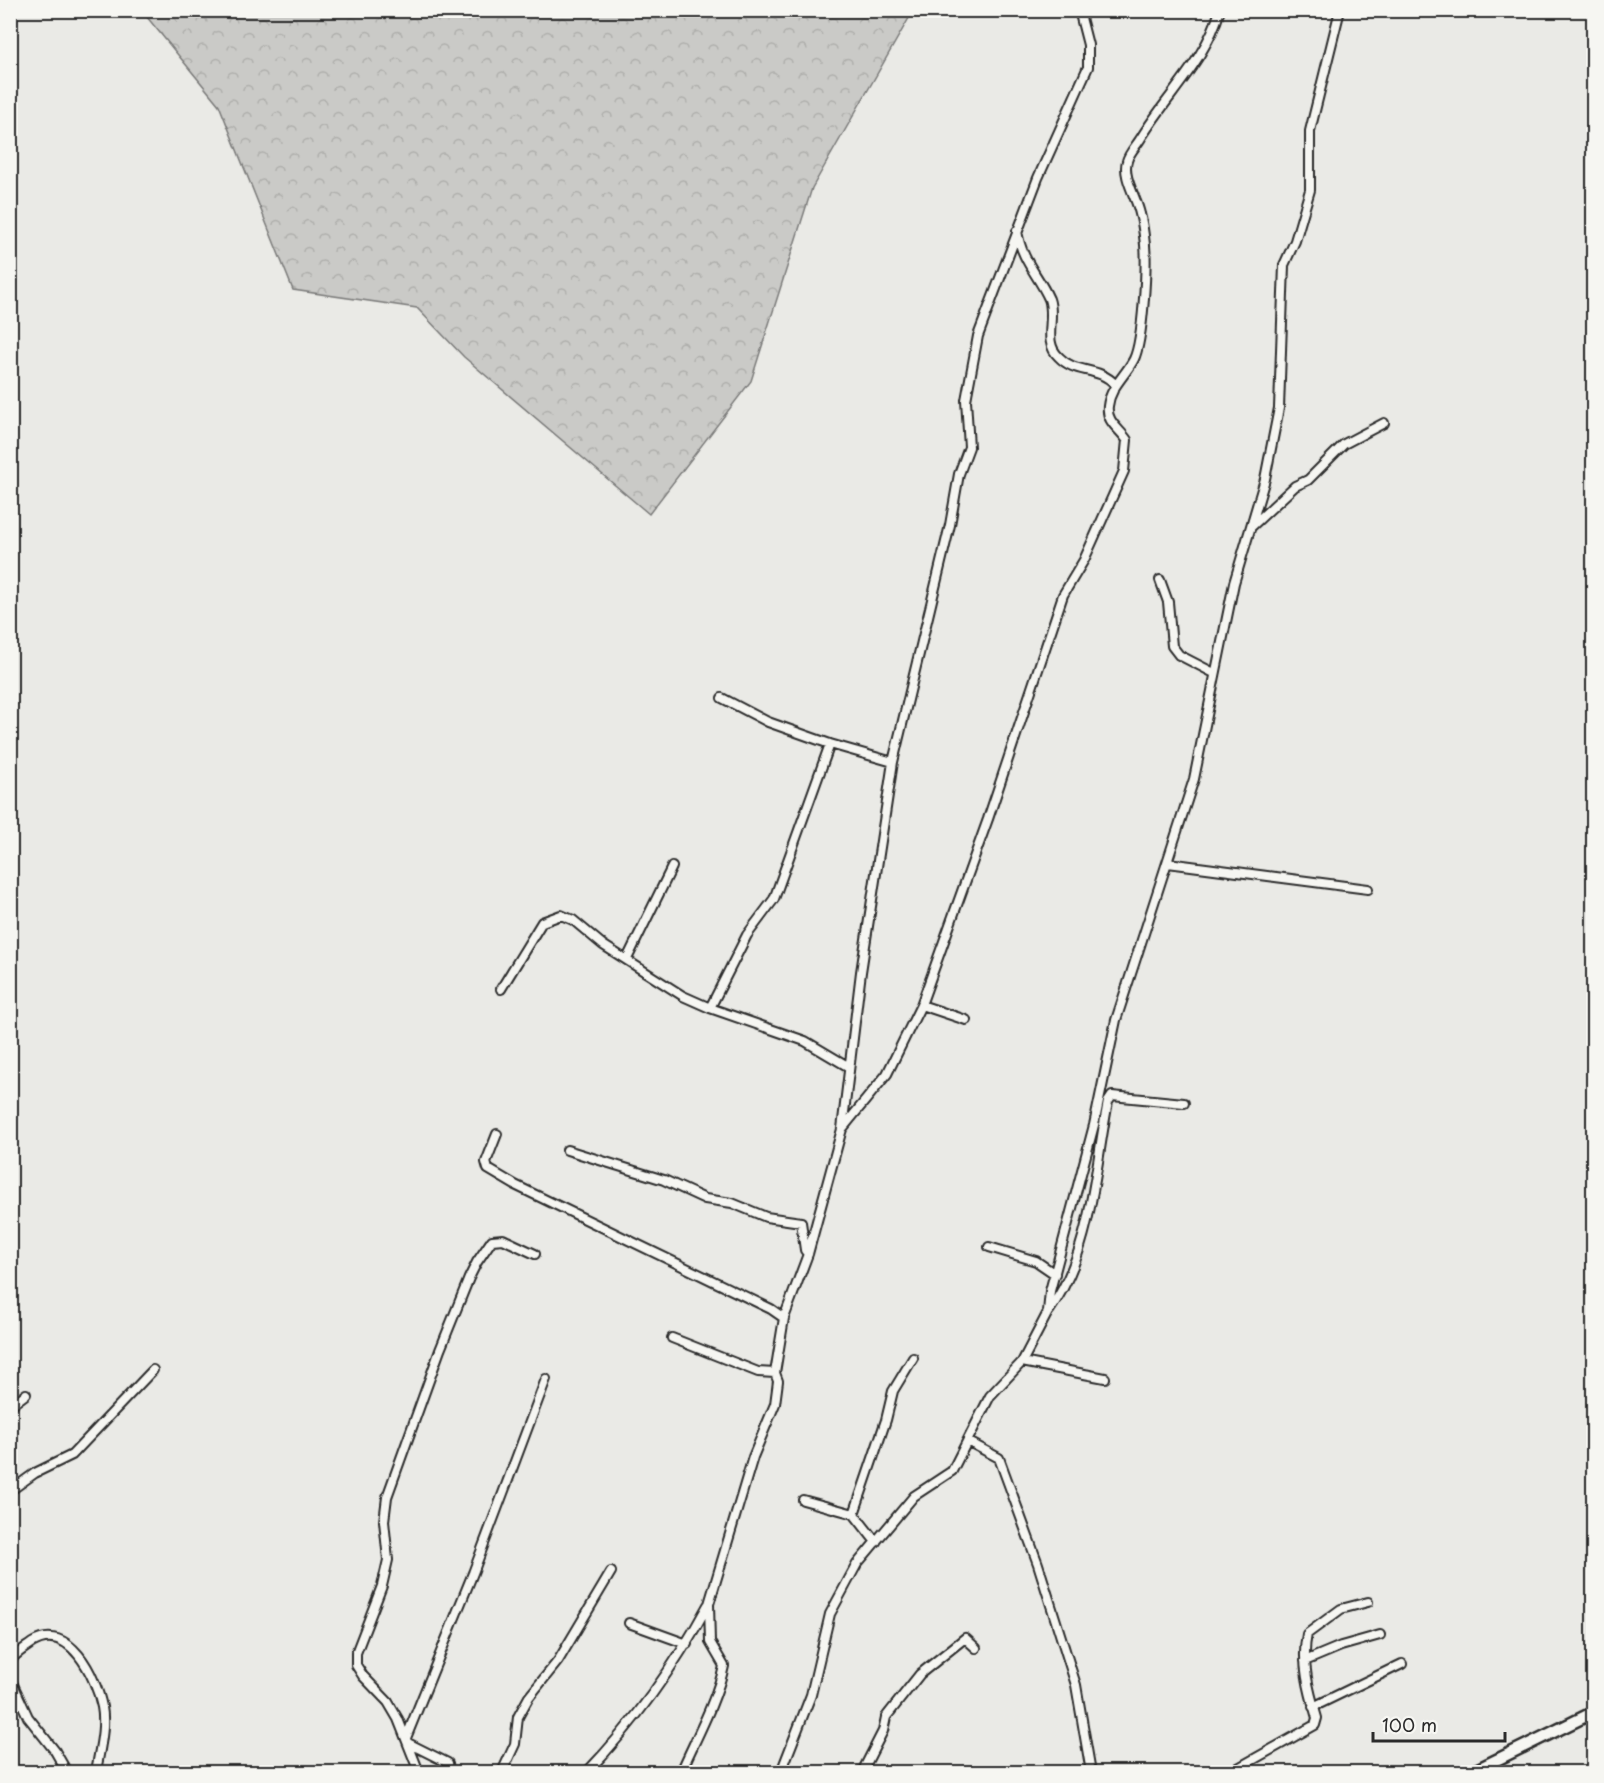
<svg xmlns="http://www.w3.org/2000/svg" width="1604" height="1783" viewBox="0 0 1604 1783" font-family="'Playpen Sans',sans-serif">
<defs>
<pattern id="forest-crowns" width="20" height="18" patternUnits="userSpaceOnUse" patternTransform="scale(1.5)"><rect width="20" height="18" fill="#cacac7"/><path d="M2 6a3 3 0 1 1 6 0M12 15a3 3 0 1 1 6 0" fill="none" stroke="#aeaeab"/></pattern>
</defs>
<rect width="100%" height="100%" fill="#eaeae6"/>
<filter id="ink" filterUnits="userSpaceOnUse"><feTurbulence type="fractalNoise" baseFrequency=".0167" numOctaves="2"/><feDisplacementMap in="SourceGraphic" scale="12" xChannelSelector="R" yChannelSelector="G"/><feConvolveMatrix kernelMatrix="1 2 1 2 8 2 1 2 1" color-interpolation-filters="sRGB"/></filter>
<g filter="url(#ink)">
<path fill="url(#forest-crowns)" stroke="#7a7a79" stroke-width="1.5" d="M142,11H913L812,188L751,381L649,514L464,357L417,308L293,290L219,105Z"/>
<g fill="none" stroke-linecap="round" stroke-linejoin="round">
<defs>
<path id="street" d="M1017,231C1022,262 1038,274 1049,299C1056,318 1042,342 1059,357C1076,375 1097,365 1116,385
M1252,526L1295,486L1308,480L1344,444L1384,423
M1160,580L1168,602L1172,646L1179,655L1214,673
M722,698L768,722L830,744
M1168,863L1368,889
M627,959L672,867
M501,989L542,922L561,915L573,920L603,945L683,996L710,1008L805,1041L849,1067
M921,1005L966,1020
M710,1008L747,935L774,899L830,744L893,762
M842,1129L887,1074L921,1005L988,819L1063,595L1084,560L1124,471L1127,440C1119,428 1106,422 1108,406C1110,387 1126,375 1134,359C1143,340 1147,267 1145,245C1144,235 1143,224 1140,214C1137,198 1122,177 1127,161C1129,153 1137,145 1141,138C1167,95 1206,60 1220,10
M497,1134L486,1162L488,1169L515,1185L771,1309L784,1318
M567,1150L664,1180L705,1199L732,1203L766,1217L801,1222L805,1250L808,1254
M989,1247L1036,1261L1055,1274
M1049,1311C1092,1251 1094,1173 1108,1102L1112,1096L1184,1103
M672,1338L758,1372L775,1373
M1022,1362L1105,1378
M10,1406L26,1394
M969,1442L999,1458L1038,1564L1076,1685L1091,1772
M10,1491L35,1473L72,1455L153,1370
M803,1500L854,1514L876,1542
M854,1514L886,1420L893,1391L913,1358
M629,1623L687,1644
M10,1661C16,1653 24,1649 32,1643C69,1620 96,1677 102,1707C106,1728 99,1752 96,1772
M1305,1661L1341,1646L1380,1635
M10,1678L28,1717L55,1751L67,1772
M1313,1707L1402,1664
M406,1738L473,1573L546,1379
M408,1743L448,1763L449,1772
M419,1772L398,1719L388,1702L363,1676L356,1665V1653L382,1586L388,1560L384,1521L387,1497L440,1350L469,1278L477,1262L492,1240L503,1239L535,1254
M502,1772L515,1744L518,1717L529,1697L558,1661L611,1572
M587,1772C635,1722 675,1666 708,1605
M681,1772C695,1740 717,1700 724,1666L710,1642L709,1604L753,1457L775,1404L778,1381L775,1373L784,1318L808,1254L842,1129L861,972L893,762L950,525L959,474L969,447L966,400L978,336L1038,178L1088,67V45L1079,10
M781,1772L811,1695L830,1614L857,1564L914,1496L952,1471L990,1396L1022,1362L1048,1312L1050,1291L1094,1125L1116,1020L1194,779L1234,583L1265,479L1279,408L1284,265L1295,241L1310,190V131L1340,10
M862,1772L883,1731L886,1717L920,1674L965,1638L976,1648
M1231,1772L1315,1725L1317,1718C1309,1691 1301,1662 1307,1634L1341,1609L1368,1602"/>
<path id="secondary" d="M1472,1772L1594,1712"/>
</defs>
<use href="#street" stroke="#2b2b2b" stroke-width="12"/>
<use href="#secondary" stroke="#2b2b2b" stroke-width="15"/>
<use href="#street" stroke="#f6f6f2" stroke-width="8"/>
<use href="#secondary" stroke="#f6f6f2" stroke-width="10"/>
</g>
</g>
<rect width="1604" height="1783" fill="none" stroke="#f6f6f2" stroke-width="36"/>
<rect x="18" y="18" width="1568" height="1747" fill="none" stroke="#2b2b2b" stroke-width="2" filter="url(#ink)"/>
<path d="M1373 1732v9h132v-9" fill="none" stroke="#2b2b2b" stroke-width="3"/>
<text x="1382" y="1732" font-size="18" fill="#2b2b2b" stroke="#f6f6f2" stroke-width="4.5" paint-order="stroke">100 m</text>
</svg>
